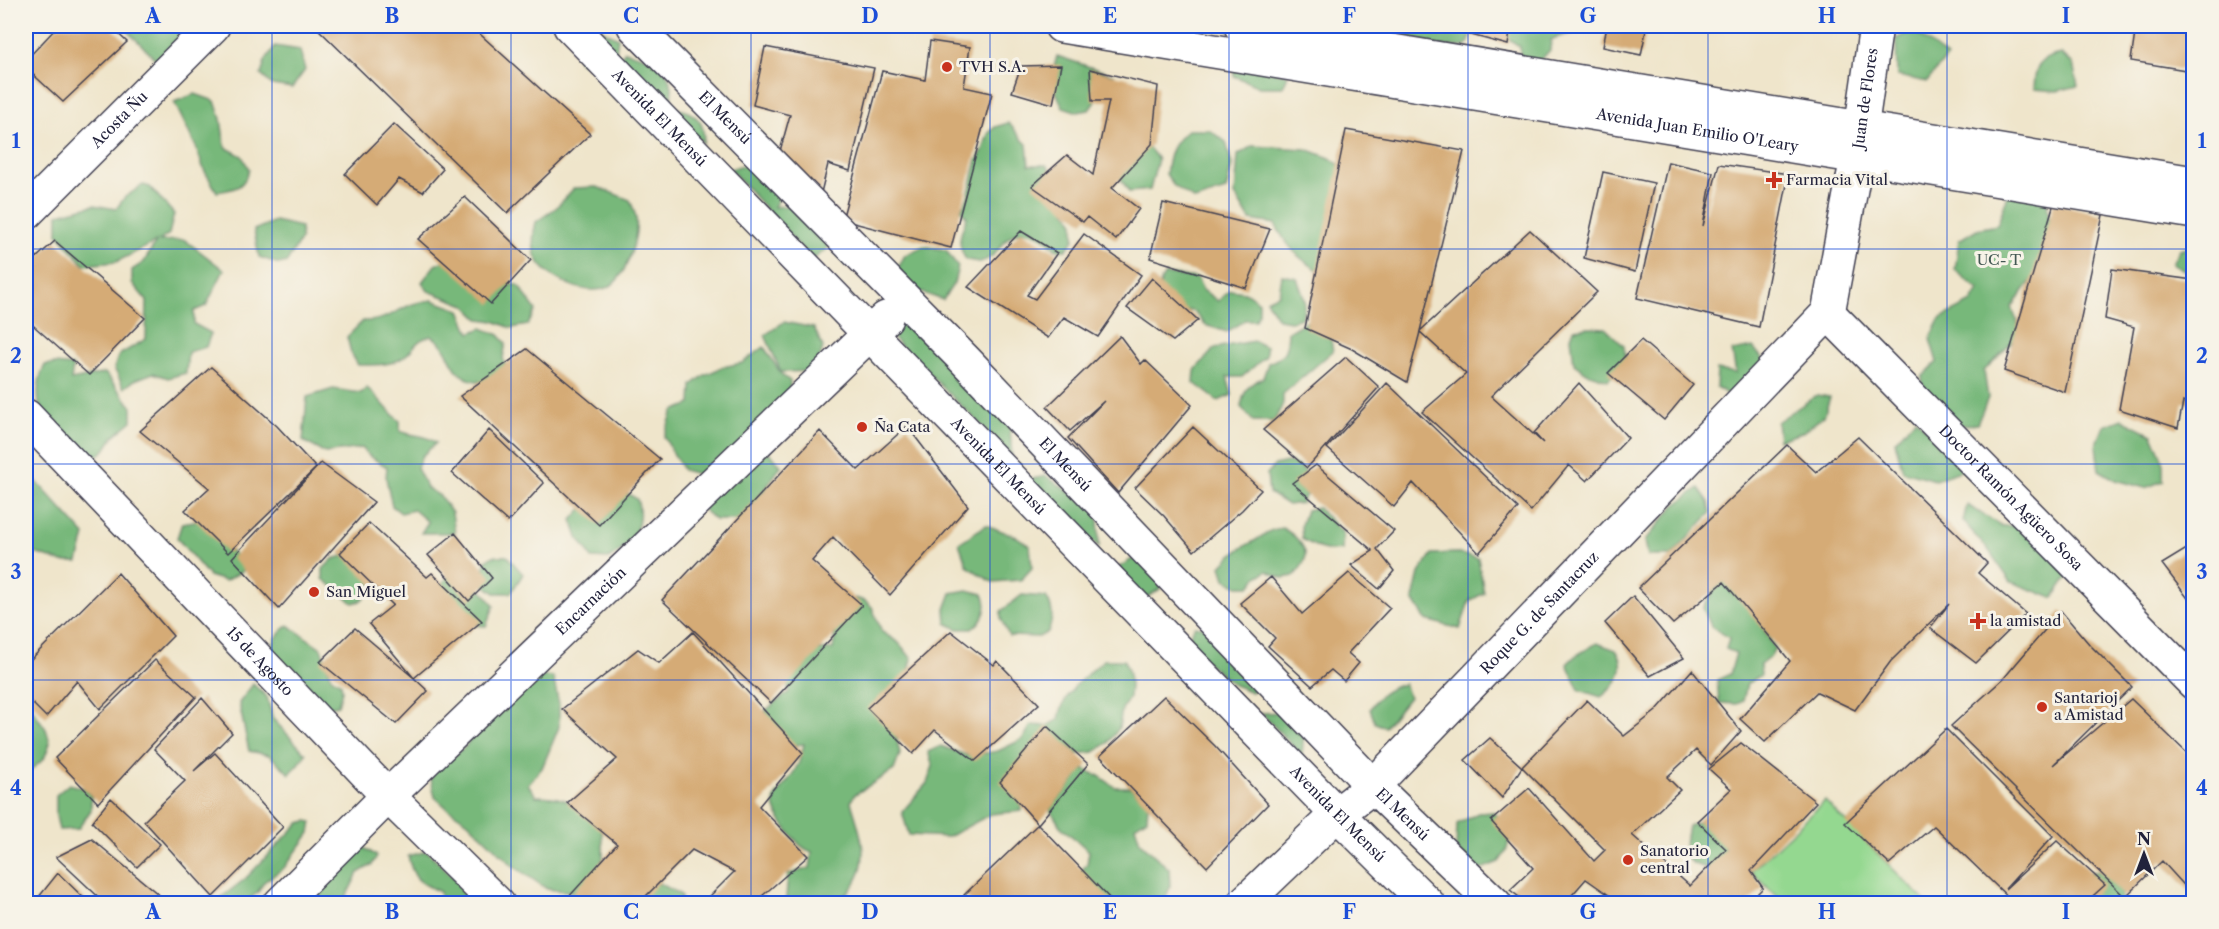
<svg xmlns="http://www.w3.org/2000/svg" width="2219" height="929" viewBox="0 0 2219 929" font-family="'Libre Caslon Text',serif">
<rect width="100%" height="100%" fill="#f7f3e8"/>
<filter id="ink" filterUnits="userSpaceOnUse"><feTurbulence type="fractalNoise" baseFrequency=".0167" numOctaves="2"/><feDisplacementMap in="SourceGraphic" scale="12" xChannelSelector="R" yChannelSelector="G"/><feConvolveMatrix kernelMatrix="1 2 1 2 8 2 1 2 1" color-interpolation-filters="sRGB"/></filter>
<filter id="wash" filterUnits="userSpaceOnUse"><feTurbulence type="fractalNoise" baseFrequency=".008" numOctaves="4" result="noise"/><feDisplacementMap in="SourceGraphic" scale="24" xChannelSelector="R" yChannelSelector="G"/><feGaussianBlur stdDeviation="1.35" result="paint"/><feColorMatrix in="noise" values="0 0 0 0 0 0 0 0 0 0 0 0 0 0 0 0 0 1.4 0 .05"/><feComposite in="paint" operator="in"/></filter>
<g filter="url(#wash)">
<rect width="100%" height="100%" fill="#efe5cb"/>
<path fill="#94d890" stroke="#5b7d66" stroke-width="1.5" d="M1825,801L1927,903H1784L1751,871Z"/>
<path fill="#77b87a" stroke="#4c6d5a" stroke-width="1.5" d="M123,26H193L158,62Z
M595,26L618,38L615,59L599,71L579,62L576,44Z
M1400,26H1472L1469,42L1464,47L1403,45Z
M1504,26H1610C1589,34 1572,30 1551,40L1550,50L1542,59L1520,69V47L1505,36Z
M1913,30L1947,57L1927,82L1897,76L1896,39Z
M275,46L300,50L305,70L292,88L272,85L261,75L265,61Z
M625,51L662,62L672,87L671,108C692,109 707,121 703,143L619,59Z
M2062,54L2073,64L2078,86L2057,91L2034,89C2035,65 2038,58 2062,54Z
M1057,56L1114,75L1089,110L1078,112L1063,107C1052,85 1050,80 1057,56Z
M1233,64L1288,75L1283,87H1259L1234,76Z
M195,94L215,101L221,119L225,147L242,156L249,169C244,188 236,189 217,192L204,170L196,147L174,102Z
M1008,123C1016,129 1019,138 1027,144L1029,165H1047L1056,180L1066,210L1074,223V240L1066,250L1055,249C1043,233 1021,224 1006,240C997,249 994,259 980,262C976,262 970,260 966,260C956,242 960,235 967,217L961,210L968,197L977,160L983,150L988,134L995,127Z
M1188,130H1209L1226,142L1232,165L1226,190L1195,200L1173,185L1166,174C1169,153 1171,144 1188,130Z
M1145,143L1158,159L1150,190L1129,192L1119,176Z
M1252,146L1306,149L1330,158L1351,174L1339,282C1306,264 1293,257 1275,224L1250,220L1235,195L1238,155Z
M752,162L776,179L779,198L774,207L798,205L833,219L828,248L812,260L730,169Z
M2013,182L2046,192L2049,220L2056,247L2012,307L2021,333L1984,371L1988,398L1977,424L1944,426L1925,408L1922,377L1937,362L1930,339L1941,318L1972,302L1979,290L1955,270L1959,240L1977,229L1997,225Z
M143,185L150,187L174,214L169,234L159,241L185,240L224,270L206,306L194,311V324L211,333L206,347L188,352L186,373L168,378L153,373L135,380L124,388L114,368L119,355L146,339L147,301L132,283V270L144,262L156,242L116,262L84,265L58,234V214L94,205L116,209L125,197Z
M597,187L630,200C632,205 635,212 636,218C639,236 626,281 606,288C583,296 544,278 535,255C532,244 533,233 536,222L557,207L574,188Z
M275,221L301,227V239L287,262L279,264L259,257L254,230Z
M924,246L946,250L958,267L954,283L943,300L906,287L898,268L905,255Z
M2193,246H2194L2193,275L2172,263L2180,249Z
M449,258L495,283L518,285L536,310L528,325L511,328L494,321L479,319L465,305L428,291L422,282L435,265Z
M1165,274L1197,278L1203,290L1218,301L1230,290L1245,292L1259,302V313L1255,320H1245L1227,332L1205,325L1195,312L1173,307L1159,296L1161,280Z
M1282,275L1297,278L1305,301L1302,318L1291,321L1278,319L1266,300L1279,294Z
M432,300L460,310L470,333L482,328L499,335L506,343L503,358L508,374C494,381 492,384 476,381C448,377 453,347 431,336C415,340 417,346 405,356C394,366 373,365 358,365L351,353L347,337L363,321C384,322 395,311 413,304C419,302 426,301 432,300Z
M892,317L917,323L1009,416L1012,456L887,332Z
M1311,318L1331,340L1333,351L1283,394V404L1274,421H1253L1241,407C1244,391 1247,384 1263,378L1268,363C1286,357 1287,349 1288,332Z
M784,322L814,328L823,347L816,371L781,372L765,335Z
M1589,327L1605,328L1624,346L1626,362L1608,380L1587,373L1574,364L1571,337L1574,329Z
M1254,341L1266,347V356L1242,377H1227L1232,395L1218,401L1194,383L1195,370L1215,348Z
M764,347L782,375L790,381L789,408L741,448L770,453L781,466L759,498L738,520H715L698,505L701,475L683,470L664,437L673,411L691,404L692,385L705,375L723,367L742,363Z
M1753,347L1766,363L1732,397L1716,387L1717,370L1736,373L1732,351Z
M55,364L73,366L71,380L105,373L132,407V421L114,436L105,450L97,456C88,449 50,426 46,420C35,403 36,382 45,365Z
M367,388C380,398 387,411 400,421V431C413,437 426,434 436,443L422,456L417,468L427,488L440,496L452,513L455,533H421L428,522L414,510L401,513L392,506L386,478L387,467L369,456L362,448L325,453L303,441L307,397L333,389L361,393Z
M1817,395L1830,397L1824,416L1801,433L1779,440L1777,422Z
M1916,418L1963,470L1935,480L1903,471L1895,441Z
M2122,419L2152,434L2163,461V481L2145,488L2116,480L2099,470L2096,446L2104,426Z
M1287,462C1301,465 1310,474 1312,488L1302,500V503L1288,505L1269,493L1267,474L1275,465Z
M26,470L85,535L78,562H62L26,550Z
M1046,476L1098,512L1099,547L1027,480Z
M616,487L637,499C642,513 639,532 628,544C623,550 615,554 609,559L592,558L578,538L572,520L586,504Z
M1699,488L1709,502L1711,513L1671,556H1648L1645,541L1674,506Z
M1967,505L2002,526L2044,525L2069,575L2053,598L2011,582L1987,548L1963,521Z
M1318,508L1343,533L1342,550C1325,553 1316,547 1302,539L1301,525L1306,510Z
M200,520L248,568L225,581L209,576L177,538L182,523Z
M986,525L1017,537L1030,546L1032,568L1021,580L992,582L967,566L959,543Z
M1282,528C1292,533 1308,546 1305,559C1304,565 1298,571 1294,576L1282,578L1267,571L1257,577L1250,586H1238L1225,579L1221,566C1234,551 1240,549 1256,540C1268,533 1267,530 1282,528Z
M1457,553L1478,558L1484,593L1469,601L1460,629L1426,620L1413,599L1419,573L1432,554Z
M343,556L368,571L372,591L360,601L353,603L323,579V569L333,559Z
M494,556H507L523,574L511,593H495L480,582L486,560Z
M1134,558L1164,576L1160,589L1144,599L1116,569Z
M448,577C469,580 483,588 494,606L486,626L445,623L438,588Z
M1724,582L1738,588L1775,648L1770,657L1760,665L1761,675L1747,684L1743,701L1737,704L1719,703L1717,680L1730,674L1736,653L1726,649L1729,638L1711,626L1703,608L1715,589Z
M967,590L983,594C990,608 983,621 972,629H958L946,623L945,609L951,593Z
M1022,595L1046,597C1054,609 1053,619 1048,632L1039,637L1009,636L1001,619V611Z
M855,598L865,601L872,607L882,632L899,643L912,659L894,726L900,754L894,770L854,795L851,802C859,829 871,857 855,883C851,891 842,897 836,903H783L786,898L788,874L810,868L812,852C800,848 796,840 788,831C759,792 782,798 797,766C801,760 802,751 804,744L786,746L765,711L789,692L786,678L815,651L833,649L837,618Z
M288,625L321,648L331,677L341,683L342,691L338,705L315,710L273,672C272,648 269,641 288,625Z
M1195,626L1218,630L1264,679L1252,692L1234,685L1185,644Z
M1597,643L1616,650C1629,668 1616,686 1601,697L1579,690L1567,664L1575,656Z
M1104,660H1124L1129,673L1130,685L1129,698L1122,709L1119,728L1108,743L1094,752L1078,754L1067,745L1019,781L1022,811L991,814L948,837L909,835L902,812L927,783L933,766L928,752L941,746L969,756L998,751L1023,739L1031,725L1047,726L1059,719C1062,693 1085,676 1104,660Z
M543,676L553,677L559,704V727L542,768L528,784L536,796C570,796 577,805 601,826C606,867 605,867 573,892L547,889L512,865L468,822L447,808L435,797L431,779L434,770L466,746L484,716Z
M253,684L267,697L273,719L306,754L290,774L269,755L249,751L239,703Z
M1404,684L1409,697L1385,727L1375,723L1370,709C1377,695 1388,688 1404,684Z
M26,700L46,729L50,743L44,759L31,770L26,781Z
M1285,712L1304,734L1302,755L1261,713Z
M1083,769L1099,776L1115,787H1130L1148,804L1147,818L1135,826L1140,842L1169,869L1170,887L1163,903H1069L1067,888L1087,864L1089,851L1060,826L1050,809Z
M69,784L85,789L91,796V810L78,829L59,830L56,816V795Z
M1494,812L1506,826L1509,841L1506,852L1499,862L1479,870L1456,851L1457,824L1478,813Z
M1706,819L1727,839L1720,864L1715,869C1682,865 1682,856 1688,826Z
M307,821L312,822L310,833L284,868L264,882L258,892L245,903H214L245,879L299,823Z
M355,842L377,856L372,865L358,873L343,903H303Z
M427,851L479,903H440V892C418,882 413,879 408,856Z
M2106,871L2122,886L2121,903H2073L2072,900L2090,872Z
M659,883L681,895V903L633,904L635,897Z"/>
<g id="blocks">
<path fill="#d5ab76" d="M58,26H110L127,42L63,102L26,68V60Z
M315,26H471L590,134L507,213Z
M1461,26H1511L1508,45L1460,32Z
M1607,26H1647L1641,55L1603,47Z
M2136,26H2193L2192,71L2131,61Z
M930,41L970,47L964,87L992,93L951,248L842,220L882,71L925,80Z
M765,47L874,68L850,171L828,164L820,197L777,162L790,115L753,105Z
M1061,65L1053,104L1012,92L1021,66Z
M1090,69L1158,86L1152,144L1112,188L1139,209L1116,240L1087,217L1083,222L1032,186L1067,155L1093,175L1109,101H1092Z
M394,124L443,169L423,192L399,179L377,205L345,174Z
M1346,130L1464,151L1420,331L1530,230L1597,292L1491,396L1543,443L1534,433L1579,383L1628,438L1587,481L1569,465L1531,511L1422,412L1466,374L1420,332L1407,382L1352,349L1305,328Z
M1668,162L1713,172L1703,226L1719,164L1789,174L1759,327L1637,298Z
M1603,172L1654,183L1635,272L1584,258Z
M465,197L531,260L491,304L418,239Z
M1163,203L1270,229L1246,288L1150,258Z
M2054,203L2103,215L2065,392L2004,371Z
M1021,231L1057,253L1027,295L1035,299L1084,234L1141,275L1098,337L1064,317L1048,338L968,287Z
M55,241L145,318L89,375L26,319V267Z
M2112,269L2193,280V405L2183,402L2178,428L2119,409L2134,327L2105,319Z
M1152,278L1198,320L1173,341L1127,308Z
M1120,336L1141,364L1145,360L1192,405L1118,493L1068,438L1104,401L1070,431L1047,407Z
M1641,340L1693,385L1664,420L1608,373Z
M527,349L660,459L599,525L460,396Z
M1346,357L1379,387L1307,468L1263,430Z
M211,367L277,426L316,468L228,553L185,510L209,488L140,431Z
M1387,383L1518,508L1479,553L1413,483L1394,507L1327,448Z
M907,426L968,506L890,595L833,537L812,561L862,605L771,703L662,600L820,431L858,470Z
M1193,427L1261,490L1242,510L1194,551L1164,516L1135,488Z
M489,430L544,483L508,522L452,473Z
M1858,437L1987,563L1978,573L2026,614L1976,663L1930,628L1949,604L1891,661L1855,710L1817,692L1765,742L1740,719L1790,661L1724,582L1673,624L1638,588L1787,445L1816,472Z
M321,463L374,502L279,609L232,558Z
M1316,465L1394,531L1377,549L1394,571L1379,589L1351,565L1373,551L1292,483Z
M369,523L427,577L432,573L482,621L414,678L428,691L396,724L320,662L355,628L414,678L369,624L393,605L340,553Z
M455,533L492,578L469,601L428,555Z
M2193,545V605L2162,564Z
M118,573L173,636L100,709L77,681L46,717L26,697V664Z
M1349,573L1390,608L1348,653L1359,663L1344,681L1331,670L1312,686L1268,646L1275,638L1240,603L1271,577L1302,614Z
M1633,596L1684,658L1650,676L1605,623Z
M2061,611L2090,645L2132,687L2053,765L2131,699L2193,759V895L2162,861L2125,897L1951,726L2004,678Z
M951,631L994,665L997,661L1039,704L975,761L935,730L913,754L867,708Z
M693,632L803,753L759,806L808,856L754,903H716L708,898L734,872L692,850L639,903H568L565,901L617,844L567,803L617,759L562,709L638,649L659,663Z
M155,660L196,697L98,803L55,758Z
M1692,670L1741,731L1711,765L1696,750L1667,777L1680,790L1632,835L1690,886L1726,849L1697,821L1731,789L1709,769L1741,743L1816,802L1751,871L1763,888L1748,903H1601L1609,895L1586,879L1565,903H1527L1510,890L1533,868L1491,821L1529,788L1594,861L1605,850L1522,767L1587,700L1624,736L1656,711Z
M1164,696L1215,746L1268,804L1207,867L1100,756Z
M202,698L232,733L194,771L215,753L283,827L213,897L144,821L185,781L154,749Z
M1047,726L1088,764L1038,824L1000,782Z
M1946,729L2053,836L2005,889L2057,841L2105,885L2085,903H2014L1934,826L1889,864L1845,823Z
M1490,738L1522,767L1502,798L1465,760Z
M111,798L160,844L137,867L92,822Z
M1038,824L1114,903H973L964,895Z
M92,839L165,900L163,903H105L56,857Z
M58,873L89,903H34Z"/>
</g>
</g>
<g filter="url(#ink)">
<use href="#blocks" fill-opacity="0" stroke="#413f51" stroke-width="1.5"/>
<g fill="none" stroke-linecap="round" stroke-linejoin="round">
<defs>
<g id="minor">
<path id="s1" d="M570,26L1337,814L1428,904"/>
<path id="s2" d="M634,26L965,360L1373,786L1495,904"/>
<path id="s3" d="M1061,26L2194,212"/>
<path d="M1241,26L2194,183"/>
<path id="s4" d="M26,213L213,26"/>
<path id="s5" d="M1828,313L2194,683"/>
<path id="s6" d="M1828,313L1857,157L1876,26"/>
<path id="s7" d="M26,416L388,796L498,904"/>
<path id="s8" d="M280,904L388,796L886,318"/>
<path id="s9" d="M1243,904L1337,814L1373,786L1828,313"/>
</g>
</defs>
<use href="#minor" stroke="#413f51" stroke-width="36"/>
<use href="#minor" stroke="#fff" stroke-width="33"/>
</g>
</g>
<path fill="none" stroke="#1d4ed8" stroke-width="1.5" stroke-opacity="0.55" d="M272,26V904M511,26V904M751,26V904M990,26V904M1229,26V904M1468,26V904M1708,26V904M1947,26V904M26,249H2194M26,464H2194M26,680H2194"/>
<g fill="#c8321e" stroke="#f7f3e8" stroke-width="2">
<circle cx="947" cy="67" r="6"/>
<path d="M1771 171h6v6h6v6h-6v6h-6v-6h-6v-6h6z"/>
<circle cx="862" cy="427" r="6"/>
<circle cx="314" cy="592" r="6"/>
<path d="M1975 612h6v6h6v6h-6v6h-6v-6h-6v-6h6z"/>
<circle cx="2042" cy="707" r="6"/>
<circle cx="1628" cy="860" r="6"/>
</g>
<g text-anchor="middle" stroke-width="6" stroke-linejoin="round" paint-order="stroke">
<g font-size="15" fill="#22223b" stroke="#f7f3e8" text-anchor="start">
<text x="959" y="72">TVH S.A.</text>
<text x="1786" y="185">Farmacia Vital</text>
<text x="874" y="432">Ña Cata</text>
<text x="326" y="597">San Miguel</text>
<text x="1990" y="626">la amistad</text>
<text x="2054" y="703">Santarioj<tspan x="2054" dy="17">a Amistad</tspan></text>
<text x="1640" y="856">Sanatorio<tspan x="1640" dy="17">central</tspan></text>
</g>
<g font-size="15" fill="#22223b" stroke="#f7f3e8">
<text dy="5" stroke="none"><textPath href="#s6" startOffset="218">Juan de Flores</textPath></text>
<text dy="5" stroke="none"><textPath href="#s1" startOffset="128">Avenida El Mensú</textPath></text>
<text dy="5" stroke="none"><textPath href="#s2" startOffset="129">El Mensú</textPath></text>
<text dy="5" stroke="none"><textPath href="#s4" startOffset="132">Acosta Ñu</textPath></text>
<text dy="5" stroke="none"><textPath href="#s3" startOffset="645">Avenida Juan Emilio O'Leary</textPath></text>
<text dy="5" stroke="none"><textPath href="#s2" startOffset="615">El Mensú</textPath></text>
<text dy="5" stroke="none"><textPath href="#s1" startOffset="614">Avenida El Mensú</textPath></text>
<text dy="5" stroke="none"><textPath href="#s5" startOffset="260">Doctor Ramón Agüero Sosa</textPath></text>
<text dy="5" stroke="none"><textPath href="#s8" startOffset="434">Encarnación</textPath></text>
<text dy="5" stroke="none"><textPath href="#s9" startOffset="416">Roque G. de Santacruz</textPath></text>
<text dy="5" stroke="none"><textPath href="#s7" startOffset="339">15 de Agosto</textPath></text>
<text dy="5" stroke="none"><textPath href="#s1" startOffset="1100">Avenida El Mensú</textPath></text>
<text dy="5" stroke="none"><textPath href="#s2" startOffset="1101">El Mensú</textPath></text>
</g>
<g font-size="15" fill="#445954" stroke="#f7f3e8">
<text x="1999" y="265">UC- T</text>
</g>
</g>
<rect width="2219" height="929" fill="none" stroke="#f7f3e8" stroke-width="66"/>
<g transform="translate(2144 854)" stroke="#f7f3e8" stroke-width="4.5" paint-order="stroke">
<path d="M0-4.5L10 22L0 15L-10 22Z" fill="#22223b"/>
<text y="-9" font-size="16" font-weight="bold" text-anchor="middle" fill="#22223b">N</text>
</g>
<rect x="33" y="33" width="2153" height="863" fill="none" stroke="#1d4ed8" stroke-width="2"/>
<g font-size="20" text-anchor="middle" font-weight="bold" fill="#1d4ed8">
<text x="153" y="23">A</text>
<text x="392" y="23">B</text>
<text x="631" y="23">C</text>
<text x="870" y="23">D</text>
<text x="1110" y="23">E</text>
<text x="1349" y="23">F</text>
<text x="1588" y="23">G</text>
<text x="1827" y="23">H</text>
<text x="2066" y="23">I</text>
<text x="16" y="148">1</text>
<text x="2202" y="148">1</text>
<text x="16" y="363">2</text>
<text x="2202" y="363">2</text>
<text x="16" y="579">3</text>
<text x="2202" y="579">3</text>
<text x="16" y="795">4</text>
<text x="2202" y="795">4</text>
<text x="153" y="919">A</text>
<text x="392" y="919">B</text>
<text x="631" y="919">C</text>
<text x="870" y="919">D</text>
<text x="1110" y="919">E</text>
<text x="1349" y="919">F</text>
<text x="1588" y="919">G</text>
<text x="1827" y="919">H</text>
<text x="2066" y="919">I</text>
</g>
</svg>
